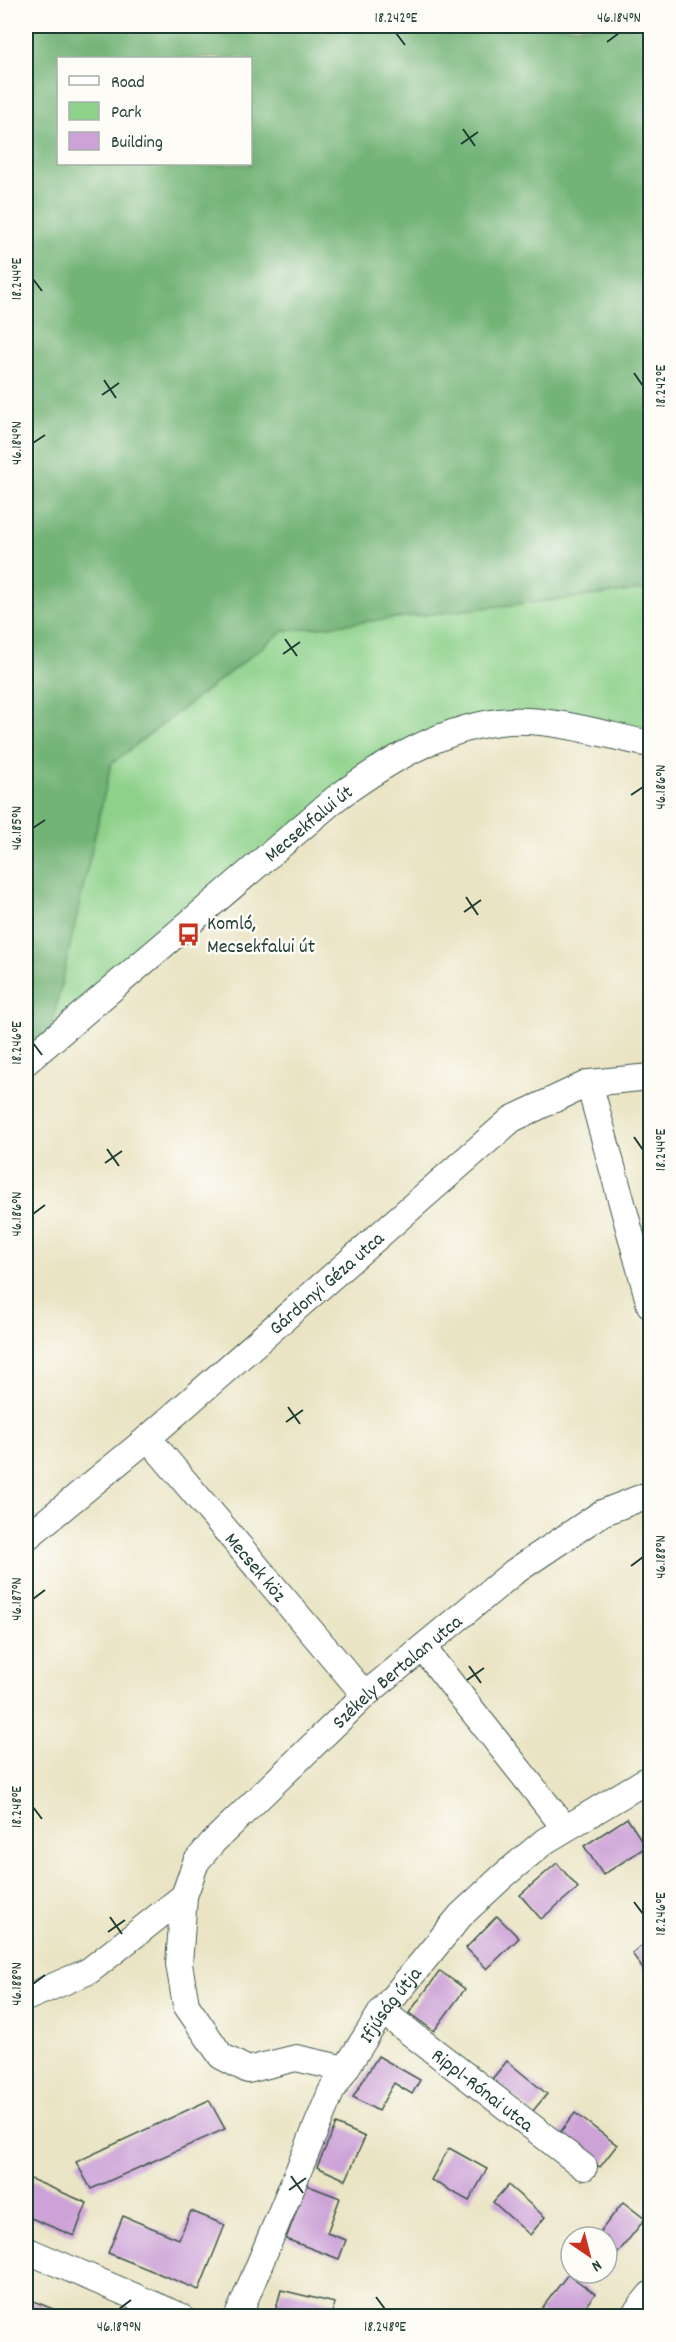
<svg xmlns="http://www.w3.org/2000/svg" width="676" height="2342" viewBox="0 0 676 2342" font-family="Dekko,sans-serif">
<rect width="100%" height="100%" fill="#fdfcf7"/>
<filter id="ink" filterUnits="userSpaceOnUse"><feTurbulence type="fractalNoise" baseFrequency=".0167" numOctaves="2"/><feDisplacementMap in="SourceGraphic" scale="12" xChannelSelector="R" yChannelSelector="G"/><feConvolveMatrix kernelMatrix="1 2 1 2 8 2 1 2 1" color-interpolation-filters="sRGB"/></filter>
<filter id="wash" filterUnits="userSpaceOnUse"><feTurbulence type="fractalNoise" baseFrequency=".008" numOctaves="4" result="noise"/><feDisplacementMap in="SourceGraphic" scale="24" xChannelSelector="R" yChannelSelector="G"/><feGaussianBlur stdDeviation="1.35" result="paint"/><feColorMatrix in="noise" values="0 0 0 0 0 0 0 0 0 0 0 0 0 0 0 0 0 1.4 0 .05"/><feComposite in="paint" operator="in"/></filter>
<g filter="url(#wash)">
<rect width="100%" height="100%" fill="#eae4c4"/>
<path fill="#8dd18a" stroke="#56875f" stroke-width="1.5" d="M650,589V744L558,726L421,746L48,1043L111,764L283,631Z"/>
<path fill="#72b376" stroke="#487855" stroke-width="1.5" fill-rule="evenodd" d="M26,26H650V589L283,631L111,764L48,1043L26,1062ZM58,58H250V164H58Z"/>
<g id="blocks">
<path fill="#cca2d7" d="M627,1818L646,1847L603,1875L584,1846Z
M557,1863L578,1888L541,1919L520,1895Z
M497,1916L519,1938L487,1969L466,1948Z
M650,1940V1980L632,1953Z
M440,1971L465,1989L434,2031L409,2013Z
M378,2056L420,2080L412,2094L394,2083L378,2111L353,2097Z
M507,2061L547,2094L532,2112L492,2079Z
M209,2100L225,2129L91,2189L76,2162Z
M575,2113L617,2145L600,2167L558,2135Z
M336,2124L365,2137L346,2180L317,2167Z
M449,2148L487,2169L469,2201L431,2180Z
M26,2177L87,2203L74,2236L26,2216Z
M306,2185L340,2198L327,2233L346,2240L339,2259L286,2239Z
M508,2185L545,2217L530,2235L493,2202Z
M623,2202L645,2219L613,2259L607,2255V2237H596Z
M191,2211L225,2225L199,2290L108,2253L123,2216L179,2239Z
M568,2274L595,2294L578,2316H545L539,2312Z
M281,2290L335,2303L331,2316H274Z
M26,2298L70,2316H26Z"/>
</g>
</g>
<g filter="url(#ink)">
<use href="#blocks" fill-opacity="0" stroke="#3d564a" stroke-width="1.5"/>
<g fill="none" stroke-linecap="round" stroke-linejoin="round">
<defs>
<g id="minor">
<path id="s1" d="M26,1062L335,799C386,762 445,725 510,721C556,719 605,735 650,744"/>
<path d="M589,1083L650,1305"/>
<path id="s2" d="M148,1438L365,1695"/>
<path id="s3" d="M26,1538L148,1438L512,1119L589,1083L650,1077"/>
<path d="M423,1648L565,1828"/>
<path d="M26,1998L89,1971L184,1896"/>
<path id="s4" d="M382,2011L584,2167"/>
<path id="s5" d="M345,2069L296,2058L248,2070L221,2056L186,2005L179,1964L184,1896L196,1862L213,1842L365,1695L514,1572L602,1513L650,1494"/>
<path d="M26,2250L180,2316"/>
<path id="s6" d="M238,2316L331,2092L382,2011L461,1915L503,1876L545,1841L650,1778"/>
<path d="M633,2316L650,2295"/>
</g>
</defs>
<use href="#minor" stroke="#3d564a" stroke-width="28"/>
<use href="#minor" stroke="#fff" stroke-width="26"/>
</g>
</g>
<path fill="none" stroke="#1f3d34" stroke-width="2" d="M396,33L405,45M607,42L619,33M463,129L475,146M461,144L478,132M33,279L42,291M634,373L643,386M104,380L116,398M102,395L119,383M33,443L45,435M285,639L297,656M283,654L300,642M631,795L643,787M33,828L45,820M466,897L478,915M464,912L481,900M33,1043L42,1055M634,1137L643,1150M107,1149L119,1166M105,1163L122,1151M33,1214L45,1205M288,1407L300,1424M286,1422L303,1410M631,1566L643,1557M33,1599L45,1590M469,1666L481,1683M467,1680L484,1668M33,1807L42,1819M634,1902L643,1914M110,1917L122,1934M108,1932L125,1920M33,1984L45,1975M291,2176L303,2193M289,2190L306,2178M376,2297L385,2309M119,2309L131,2300"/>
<defs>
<symbol id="bus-bare" viewBox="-9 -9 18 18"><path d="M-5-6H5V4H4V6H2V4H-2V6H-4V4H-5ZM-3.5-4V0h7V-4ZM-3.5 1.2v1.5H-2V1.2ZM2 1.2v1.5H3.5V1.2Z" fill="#c8321e" stroke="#fdfcf7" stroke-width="2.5" paint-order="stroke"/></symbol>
</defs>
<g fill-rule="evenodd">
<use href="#bus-bare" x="172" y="918" width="33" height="33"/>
</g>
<g text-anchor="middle" stroke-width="5" stroke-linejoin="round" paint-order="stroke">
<g font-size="20" fill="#1f3d34" stroke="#fdfcf7">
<text dy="7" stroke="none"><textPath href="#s1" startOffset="370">Mecsekfalui út</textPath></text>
<text dy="7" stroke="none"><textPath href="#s3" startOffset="394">Gárdonyi Géza utca</textPath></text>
<text dy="7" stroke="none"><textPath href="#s2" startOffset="168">Mecsek köz</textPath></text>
<text dy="7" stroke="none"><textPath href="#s5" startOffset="615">Székely Bertalan utca</textPath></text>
<text dy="7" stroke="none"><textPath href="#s6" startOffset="348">Ifjúság útja</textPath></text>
<text dy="7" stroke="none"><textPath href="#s4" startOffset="128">Rippl-Rónai utca</textPath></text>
</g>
<g font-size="20" fill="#1f3d34" stroke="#fdfcf7" text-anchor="start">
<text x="207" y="929">Komló,<tspan x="207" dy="23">Mecsekfalui út</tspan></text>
</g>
</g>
<rect width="676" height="2342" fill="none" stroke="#fdfcf7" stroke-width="66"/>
<rect x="57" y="57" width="195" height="108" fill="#fdfcf7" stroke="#a4b0a9" stroke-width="1.5"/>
<rect x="69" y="76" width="30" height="9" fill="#ffffff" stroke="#a4b0a9" stroke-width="1.5"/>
<text x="111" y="87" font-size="18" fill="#1f3d34">Road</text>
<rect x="69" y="102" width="30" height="18" fill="#8dd18a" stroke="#a4b0a9" stroke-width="1.5"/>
<text x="111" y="117" font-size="18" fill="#1f3d34">Park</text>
<rect x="69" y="132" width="30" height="18" fill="#cca2d7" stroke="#a4b0a9" stroke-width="1.5"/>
<text x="111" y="147" font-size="18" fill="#1f3d34">Building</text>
<g transform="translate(589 2255) rotate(145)"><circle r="28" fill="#fdfcf7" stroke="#a4b0a9" stroke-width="1.5"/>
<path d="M0-4.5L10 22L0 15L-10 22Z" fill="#c8321e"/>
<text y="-9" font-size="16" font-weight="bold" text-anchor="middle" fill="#1f3d34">N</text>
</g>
<rect x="33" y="33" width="610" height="2276" fill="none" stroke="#1f3d34" stroke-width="2"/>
<g font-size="15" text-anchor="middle" fill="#1f3d34">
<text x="396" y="22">18.242°E</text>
<text x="619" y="22">46.184°N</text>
<text transform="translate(16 279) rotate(-90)" y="5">18.244°E</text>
<text transform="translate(660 386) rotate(-90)" y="5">18.242°E</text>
<text transform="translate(16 443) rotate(-90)" y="5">46.184°N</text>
<text transform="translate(660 787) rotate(-90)" y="5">46.186°N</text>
<text transform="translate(16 828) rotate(-90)" y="5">46.185°N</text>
<text transform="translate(16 1043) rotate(-90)" y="5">18.246°E</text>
<text transform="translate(660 1150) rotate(-90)" y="5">18.244°E</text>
<text transform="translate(16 1214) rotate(-90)" y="5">46.186°N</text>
<text transform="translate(660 1557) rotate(-90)" y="5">46.188°N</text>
<text transform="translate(16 1599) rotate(-90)" y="5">46.187°N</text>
<text transform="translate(16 1807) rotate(-90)" y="5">18.248°E</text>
<text transform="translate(660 1914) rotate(-90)" y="5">18.246°E</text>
<text transform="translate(16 1984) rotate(-90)" y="5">46.188°N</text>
<text x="119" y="2331">46.189°N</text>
<text x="385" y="2331">18.248°E</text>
</g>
</svg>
